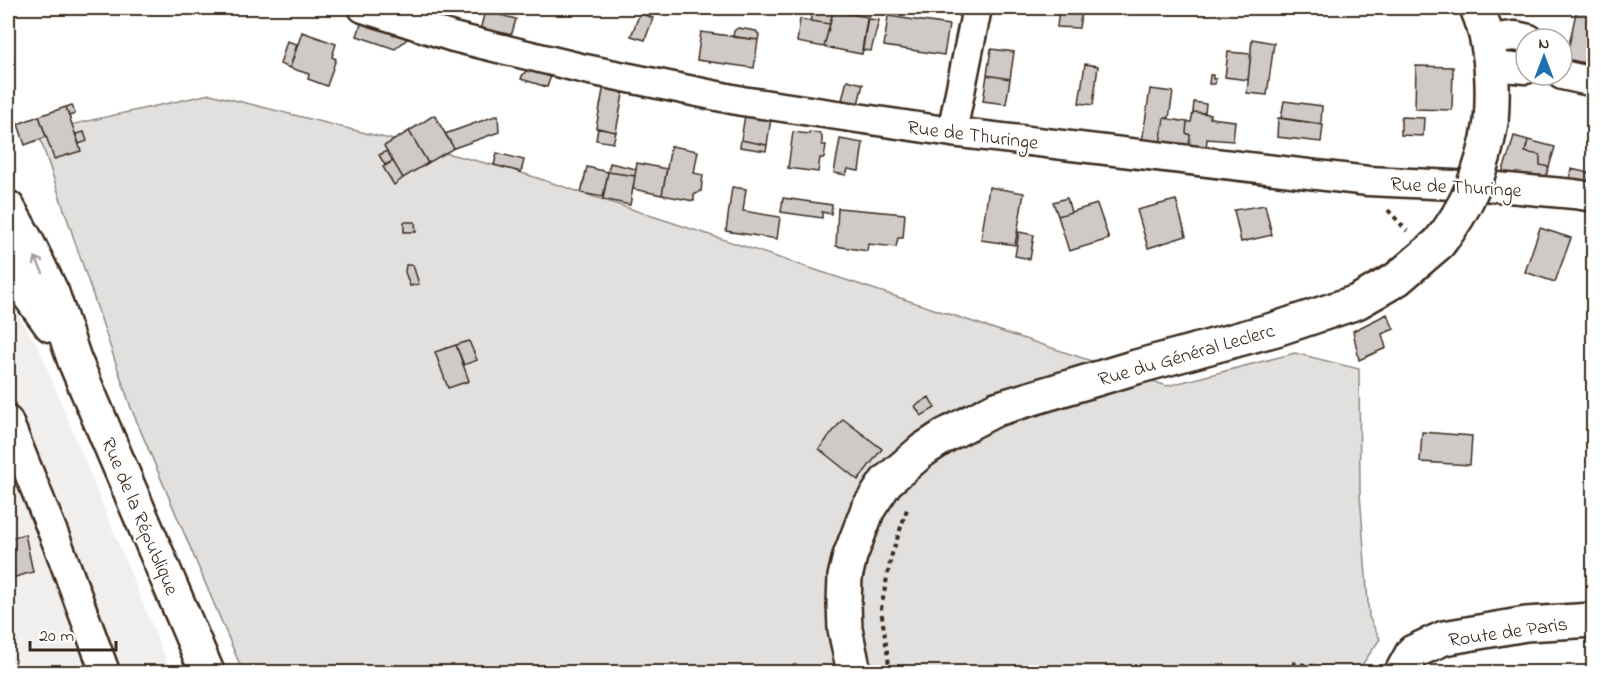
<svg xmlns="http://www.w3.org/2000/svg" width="1601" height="680" viewBox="0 0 1601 680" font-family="'Indie Flower',sans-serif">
<rect width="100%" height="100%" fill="#fff"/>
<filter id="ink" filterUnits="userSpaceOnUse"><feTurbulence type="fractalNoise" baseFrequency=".0167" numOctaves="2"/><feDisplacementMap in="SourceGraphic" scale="12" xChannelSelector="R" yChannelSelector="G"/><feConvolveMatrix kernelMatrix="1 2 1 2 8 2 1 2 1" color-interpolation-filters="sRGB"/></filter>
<g filter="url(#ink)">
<path fill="#f1efee" d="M8,300L37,344L171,672H8Z"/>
<path fill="#e2e0de" stroke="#8e857e" stroke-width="1.5" d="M210,94L513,170L1167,386L1295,353L1359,369L1360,494L1369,617L1380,639L1357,672H243L131,408L38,132Z"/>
<path fill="#cfcac7" stroke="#3b2a1e" stroke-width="1.5" d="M641,8H656L654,13Z
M814,8H834L830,24L810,21Z
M1059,8H1082L1079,28L1057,27Z
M1577,8L1594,10V65L1566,59Z
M485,11L516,19L512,33L504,39L480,30Z
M833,11L868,17L862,54L824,47Z
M640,13L653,18L645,40L631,36Z
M888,16L949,25L944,55L884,46Z
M363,18L412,35L395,49L357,36Z
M800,19L830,24L824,47L797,42Z
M867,19L879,20L871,51L862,50Z
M738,28L756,31L759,35L758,40L733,37L734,31Z
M302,32L336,44L332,57L336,59L327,86L308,79L309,74L290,68Z
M701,32L758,40L754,68L697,60Z
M1252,39L1274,43L1267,95L1247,93Z
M287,41L297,44L290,68L280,64Z
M991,49L1014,52L1010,79L987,75Z
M1228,52L1251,54L1248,80L1225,77Z
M1085,64L1098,66L1093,105L1079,103Z
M1416,66L1453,67L1452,110L1415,109Z
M530,67L552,73L547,87L521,79L522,76Z
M987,75L1010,79L1006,104L983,101Z
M1210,75H1213V79H1216L1215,84H1209Z
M847,80L863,84L858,104H841Z
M604,85L624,89L616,132L596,128Z
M1150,89L1173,92L1169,118H1164L1160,144L1142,142Z
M1284,101L1322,106L1321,124L1281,118Z
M1194,102L1206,104L1205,113L1193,112Z
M72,105L75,114L69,116L66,107Z
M66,107L81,151L54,159L39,116Z
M1193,112L1210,114V118L1235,121L1233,141L1207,139L1206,150L1189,148L1190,135L1186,133L1187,122H1191Z
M434,115L454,148L428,163L409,131Z
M498,115L499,132L454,148L445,134Z
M745,115L771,118L767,145L741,140Z
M39,116L46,137L25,145L18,124Z
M1401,117L1424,118L1423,136L1401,135Z
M1164,118L1187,122L1186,133L1190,135L1189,148L1160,144Z
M1278,118L1323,125L1321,142L1277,137Z
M598,128L616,132L613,143L596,140Z
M409,131L428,163L403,178L384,146Z
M84,132L87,141L79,144L76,134Z
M793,132L809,134V132L820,133L822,137V145H826L824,158H820L818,172L788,168Z
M1514,136L1528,140L1525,152L1540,155V165L1549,167L1546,176L1502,173L1510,150Z
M840,139L863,143L859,171L848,169L846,175L834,173Z
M741,140L767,145L766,151L740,147Z
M1528,140L1555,147L1549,167L1540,165V155L1525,152Z
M671,146L698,151L694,173L703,175L701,191L694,195V201L662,195Z
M387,151L393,161L385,165L379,155Z
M497,153L524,160L521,172L494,165Z
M393,161L403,178L394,185L383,167Z
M610,163L636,169L635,176L608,172Z
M637,163L667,169L662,195L633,189Z
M587,167L608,172L603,197L581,193Z
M1571,169L1594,174V185L1569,180Z
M608,172L635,176L630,205L603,199Z
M732,187L746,189L743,211L780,217L777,239L726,231Z
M989,187L1024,193L1015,245L981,240Z
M783,198L832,205L831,214L822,212V218L781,212Z
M1067,198L1071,212L1058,216L1053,202Z
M1176,200L1186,236L1148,248L1137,210Z
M1097,204L1109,239L1069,251L1058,216Z
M1265,205L1272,235L1241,242L1234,210Z
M838,208L905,214L903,238H898L896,247L868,244L867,251L836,246Z
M404,222H415L416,232H404Z
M1540,228L1571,238L1555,282L1525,272Z
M1019,232L1034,235L1030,259L1015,256Z
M406,265H413L419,284L410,286L405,272Z
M1387,314L1394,329L1382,334L1386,348L1359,360L1353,331Z
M469,341L477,360L464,365L456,345Z
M456,345L469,381L448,388L435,352Z
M929,397L935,408L921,416L915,406Z
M843,419L882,449L858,480L819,449Z
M1422,432L1472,436L1470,465L1420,462Z
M25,534L33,572L8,579V539Z"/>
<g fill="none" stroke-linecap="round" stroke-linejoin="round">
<defs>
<path id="minor" d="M363,8L453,37L585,69L742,101L952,132L1368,181L1497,187L1574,194L1594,197
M1486,39L1515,36L1529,39
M1491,66L1526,69
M1562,75L1594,82
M952,132L977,8
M8,421L60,550L105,672"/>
<path id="major" d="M1477,8C1492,43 1494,84 1491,122
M8,208L27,242L52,293L74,359L207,672
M8,271L21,284L51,325
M854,672L845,629L844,603L845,577L850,556L868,509L886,482L923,450L946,435L996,409L1136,367L1276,329L1357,302L1397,279L1439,243
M1402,672L1413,652L1444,638L1526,624L1594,620"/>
</defs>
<use href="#minor" stroke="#3b2a1e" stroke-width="33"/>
<use href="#major" stroke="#3b2a1e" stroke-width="38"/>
<path stroke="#3b2a1e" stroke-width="4" stroke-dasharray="4.5 4.5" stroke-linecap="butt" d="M1388,210L1407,231
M1292,663L1353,672
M890,672L881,609L891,557L907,509"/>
<use href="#minor" stroke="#fff" stroke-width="28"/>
<use href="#major" stroke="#fff" stroke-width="33"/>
<defs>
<path id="major-bridge" d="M1439,243C1468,207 1484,168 1491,122"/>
</defs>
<use href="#major-bridge" stroke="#3b2a1e" stroke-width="38" stroke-linecap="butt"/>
<use href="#major-bridge" stroke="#fff" stroke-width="33"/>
</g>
<defs><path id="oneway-shaft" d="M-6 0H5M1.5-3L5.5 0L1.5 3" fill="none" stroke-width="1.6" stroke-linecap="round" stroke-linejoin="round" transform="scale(1.5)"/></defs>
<use stroke="#a79f9a" href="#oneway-shaft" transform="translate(39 265) rotate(-116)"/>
</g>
<g text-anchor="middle" stroke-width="4.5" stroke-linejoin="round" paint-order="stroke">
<g font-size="20" fill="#3b2a1e" stroke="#fff">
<text transform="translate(973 134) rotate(7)" y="7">Rue de Thuringe</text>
<text transform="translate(1456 186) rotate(3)" y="7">Rue de Thuringe</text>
<text transform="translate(1186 354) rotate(-16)" y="7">Rue du Général Leclerc</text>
<text transform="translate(141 516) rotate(67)" y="7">Rue de la République</text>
<text transform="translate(1508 631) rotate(-8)" y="7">Route de Paris</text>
</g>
</g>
<rect width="1601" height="680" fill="none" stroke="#fff" stroke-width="30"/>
<rect x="15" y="15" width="1571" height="650" fill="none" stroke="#3b2a1e" stroke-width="2" filter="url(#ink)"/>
<g transform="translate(1544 57)"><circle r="28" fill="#ffffff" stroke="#b1aaa5" stroke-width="1.5"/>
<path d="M0-4.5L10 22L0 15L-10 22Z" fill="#1f6fb2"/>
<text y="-9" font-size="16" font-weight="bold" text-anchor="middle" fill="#3b2a1e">N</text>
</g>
<path d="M30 641v9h86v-9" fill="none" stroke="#3b2a1e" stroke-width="3"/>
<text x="39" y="641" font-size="18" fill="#3b2a1e" stroke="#ffffff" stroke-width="4.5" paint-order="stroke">20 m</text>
</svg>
